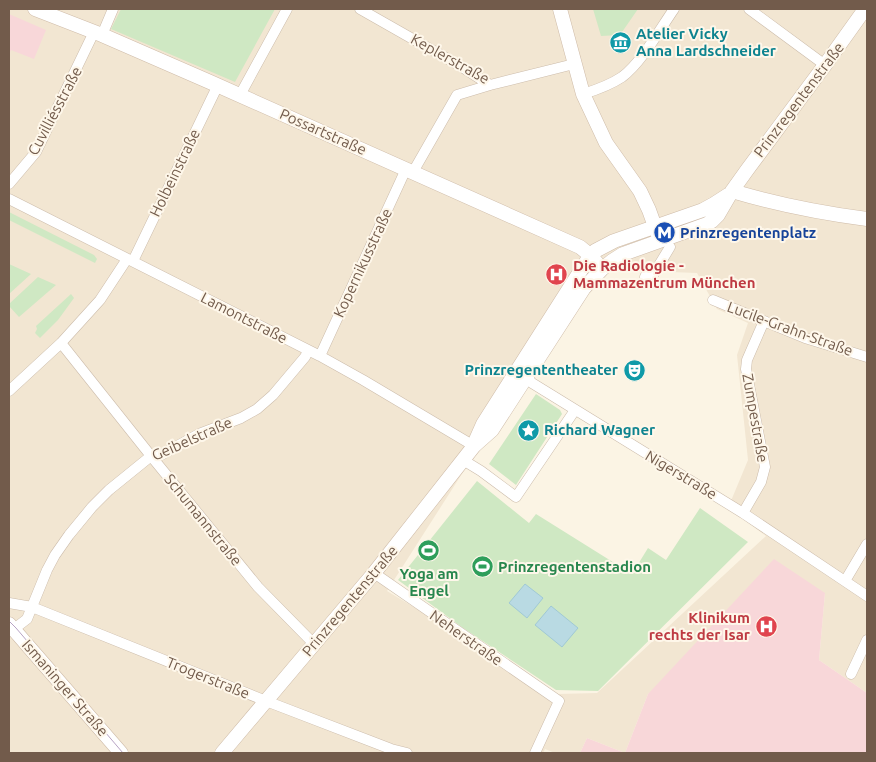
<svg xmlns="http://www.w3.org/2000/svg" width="876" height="762" viewBox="0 0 876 762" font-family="Ubuntu,sans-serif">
<rect width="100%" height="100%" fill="#fbf4e4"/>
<path fill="#f2e6d2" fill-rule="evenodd" d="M9,9H867V693L819,660L825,593L648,694L625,753L587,738L580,753H555L545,749L543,753H9ZM593,269L697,273L717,309L748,323L737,355L748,460L728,508L766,536L597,693L558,694L387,591Z"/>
<path fill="#f8d7d9" d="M9,14L46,30L34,59L11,50L9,54Z
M774,559L825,593L819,660L867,693V753H580L587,738L625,753L648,694Z"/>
<path fill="#cfe8c3" d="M121,9H275L235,82L111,29Z
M593,9H638L620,35L601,36Z
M9,212L94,255L97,259L95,263L9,220Z
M9,264L31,274L9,294Z
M38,277L56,285L19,317L9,306V304Z
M71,294L74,298L58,320L40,338L35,333L37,329L36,326Z
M536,394L560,410L562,414L516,485L489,464Z
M477,481L529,523L536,514L632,574L648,548L666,560L700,508L748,542L598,691L556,690L463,628L398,580Z"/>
<path fill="#b9dae3" stroke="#a0c9d5" d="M525,584L543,598L527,618L509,603Z
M551,606L578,628L562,647L535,625Z"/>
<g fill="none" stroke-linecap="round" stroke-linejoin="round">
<defs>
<path id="street" d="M360,9L462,67L490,85
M749,9L825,65
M102,35L113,9
M583,94C596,90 610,85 622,77C642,62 660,29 674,9
M240,95L287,9
M413,172L457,95L490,85L574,64
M9,184L36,152L94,32
M9,199L320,356L363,380L474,446
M133,261L218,85
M645,277L647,273L653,275L670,247
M713,300L805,338L867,357
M61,343L151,456L258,587L314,644
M320,356L406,169
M522,373L532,383L743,513L867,596
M9,391L61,343L100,300L127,259
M463,460L481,471L516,497L575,410
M743,513L761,482L765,467L746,369L747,360L764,321
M374,573L559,701L535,753
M845,581L867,544
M9,603L32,607L266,701L391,749L407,753
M14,629L27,619L47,570L55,555L69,535L92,507L109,490L151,456L161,455L199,434L241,418L257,409L273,395L305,357L308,351
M851,674L867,640"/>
<path id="secondary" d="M35,9L102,35L210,82L580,247L591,256L602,269
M560,9L583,94L606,143L640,191L649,210L658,235
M732,191C776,204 821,213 867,219
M475,442L483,424L588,259L595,251L614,241L703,210L714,204L728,195
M9,624L121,753
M222,753L374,573L474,446L492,430L584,288L602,269L612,261L623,254L707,224L712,221L718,215L732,191L747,170L825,65L865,9"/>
</defs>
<use href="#street" stroke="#ccbcab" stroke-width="11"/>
<use href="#secondary" stroke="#cfbca9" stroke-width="15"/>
<use href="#street" stroke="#fff" stroke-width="10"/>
<use href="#secondary" stroke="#fff" stroke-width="14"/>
<path stroke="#b7a3c4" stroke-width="1" d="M9,621L16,628L123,753"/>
</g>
<defs>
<symbol id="museum-disc" viewBox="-11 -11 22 22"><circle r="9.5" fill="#0f9aa8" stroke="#fef7ea"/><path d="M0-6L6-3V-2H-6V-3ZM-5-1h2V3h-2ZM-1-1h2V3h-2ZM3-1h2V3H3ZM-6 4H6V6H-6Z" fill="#fff"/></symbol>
<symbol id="metro-disc" viewBox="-11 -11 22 22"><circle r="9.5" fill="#1a4fb4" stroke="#fef7ea"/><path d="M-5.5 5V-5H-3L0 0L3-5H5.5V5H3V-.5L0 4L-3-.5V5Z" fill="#fff"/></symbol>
<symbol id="hospital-disc" viewBox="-11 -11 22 22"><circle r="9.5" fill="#e0444e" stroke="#fef7ea"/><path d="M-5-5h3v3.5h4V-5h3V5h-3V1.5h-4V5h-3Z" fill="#fff"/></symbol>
<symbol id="theatre-disc" viewBox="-11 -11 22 22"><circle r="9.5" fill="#0f9aa8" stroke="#fef7ea"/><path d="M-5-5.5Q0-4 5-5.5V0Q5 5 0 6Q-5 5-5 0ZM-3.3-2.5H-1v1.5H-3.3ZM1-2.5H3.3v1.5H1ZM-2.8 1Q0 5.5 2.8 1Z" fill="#fff"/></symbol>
<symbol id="sight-disc" viewBox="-11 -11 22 22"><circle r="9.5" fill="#0f9aa8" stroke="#fef7ea"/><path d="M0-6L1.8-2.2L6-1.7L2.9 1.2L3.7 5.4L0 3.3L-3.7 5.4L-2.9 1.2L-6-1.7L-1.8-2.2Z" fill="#fff"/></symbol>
<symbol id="stadium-disc" viewBox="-11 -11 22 22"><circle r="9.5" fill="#2e9e5b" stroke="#fef7ea"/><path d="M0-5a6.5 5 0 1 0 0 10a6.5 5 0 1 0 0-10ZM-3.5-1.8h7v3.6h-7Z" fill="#fff"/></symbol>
</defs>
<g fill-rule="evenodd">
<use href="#museum-disc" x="608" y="30" width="25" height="25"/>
<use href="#metro-disc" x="652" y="220" width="25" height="25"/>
<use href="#hospital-disc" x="544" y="262" width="25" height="25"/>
<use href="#theatre-disc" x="622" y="358" width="25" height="25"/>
<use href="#sight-disc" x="516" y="418" width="25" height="25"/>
<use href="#stadium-disc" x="416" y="538" width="25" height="25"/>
<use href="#stadium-disc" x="470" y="554" width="25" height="25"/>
<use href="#hospital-disc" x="754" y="614" width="25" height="25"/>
</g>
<g text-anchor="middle" stroke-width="4" stroke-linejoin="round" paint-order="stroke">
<g font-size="15" font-weight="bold" fill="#0d838f" stroke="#fef7ea" text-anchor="start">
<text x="636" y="39">Atelier Vicky<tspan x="636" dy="17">Anna Lardschneider</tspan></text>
<text x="618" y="375" text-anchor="end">Prinzregententheater</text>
<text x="544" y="435">Richard Wagner</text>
</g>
<g font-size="15" fill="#725b4b" stroke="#fef7ea">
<text transform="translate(450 59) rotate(29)" y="5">Keplerstraße</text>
<text transform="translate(799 100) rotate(-53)" y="5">Prinzregentenstraße</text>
<text transform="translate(55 111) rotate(-62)" y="5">Cuvilliésstraße</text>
<text transform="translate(323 132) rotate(24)" y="5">Possartstraße</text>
<text transform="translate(175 173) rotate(-64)" y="5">Holbeinstraße</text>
<text transform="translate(363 263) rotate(-65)" y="5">Kopernikusstraße</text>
<text transform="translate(244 318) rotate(27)" y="5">Lamontstraße</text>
<text transform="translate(790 329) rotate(20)" y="5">Lucile-Grahn-Straße</text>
<text transform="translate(755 418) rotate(80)" y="5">Zumpestraße</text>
<text transform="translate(192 439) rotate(-24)" y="5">Geibelstraße</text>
<text transform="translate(681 475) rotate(31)" y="5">Nigerstraße</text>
<text transform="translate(203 520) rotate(51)" y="5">Schumannstraße</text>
<text transform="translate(350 601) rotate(-50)" y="5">Prinzregentenstraße</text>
<text transform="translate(466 638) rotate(35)" y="5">Neherstraße</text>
<text transform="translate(208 678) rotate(22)" y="5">Trogerstraße</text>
<text transform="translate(65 688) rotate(49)" y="5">Ismaninger Straße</text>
</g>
<g font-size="15" font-weight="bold" fill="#164399" stroke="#fef7ea" text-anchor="start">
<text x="680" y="238">Prinzregentenplatz</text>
</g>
<g font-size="15" font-weight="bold" fill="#be3a42" stroke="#fef7ea" text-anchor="start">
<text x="573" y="271">Die Radiologie -<tspan x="573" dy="17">Mammazentrum München</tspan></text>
<text x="750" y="623" text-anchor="end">Klinikum<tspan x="750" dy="17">rechts der Isar</tspan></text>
</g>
<g font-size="15" font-weight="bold" fill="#27864d" stroke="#fef7ea" text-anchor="start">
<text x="498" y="572">Prinzregentenstadion</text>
<text x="429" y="579" text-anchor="middle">Yoga am<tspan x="429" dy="17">Engel</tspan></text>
</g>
</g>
<rect width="876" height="762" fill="none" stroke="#725b4b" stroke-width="20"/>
</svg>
